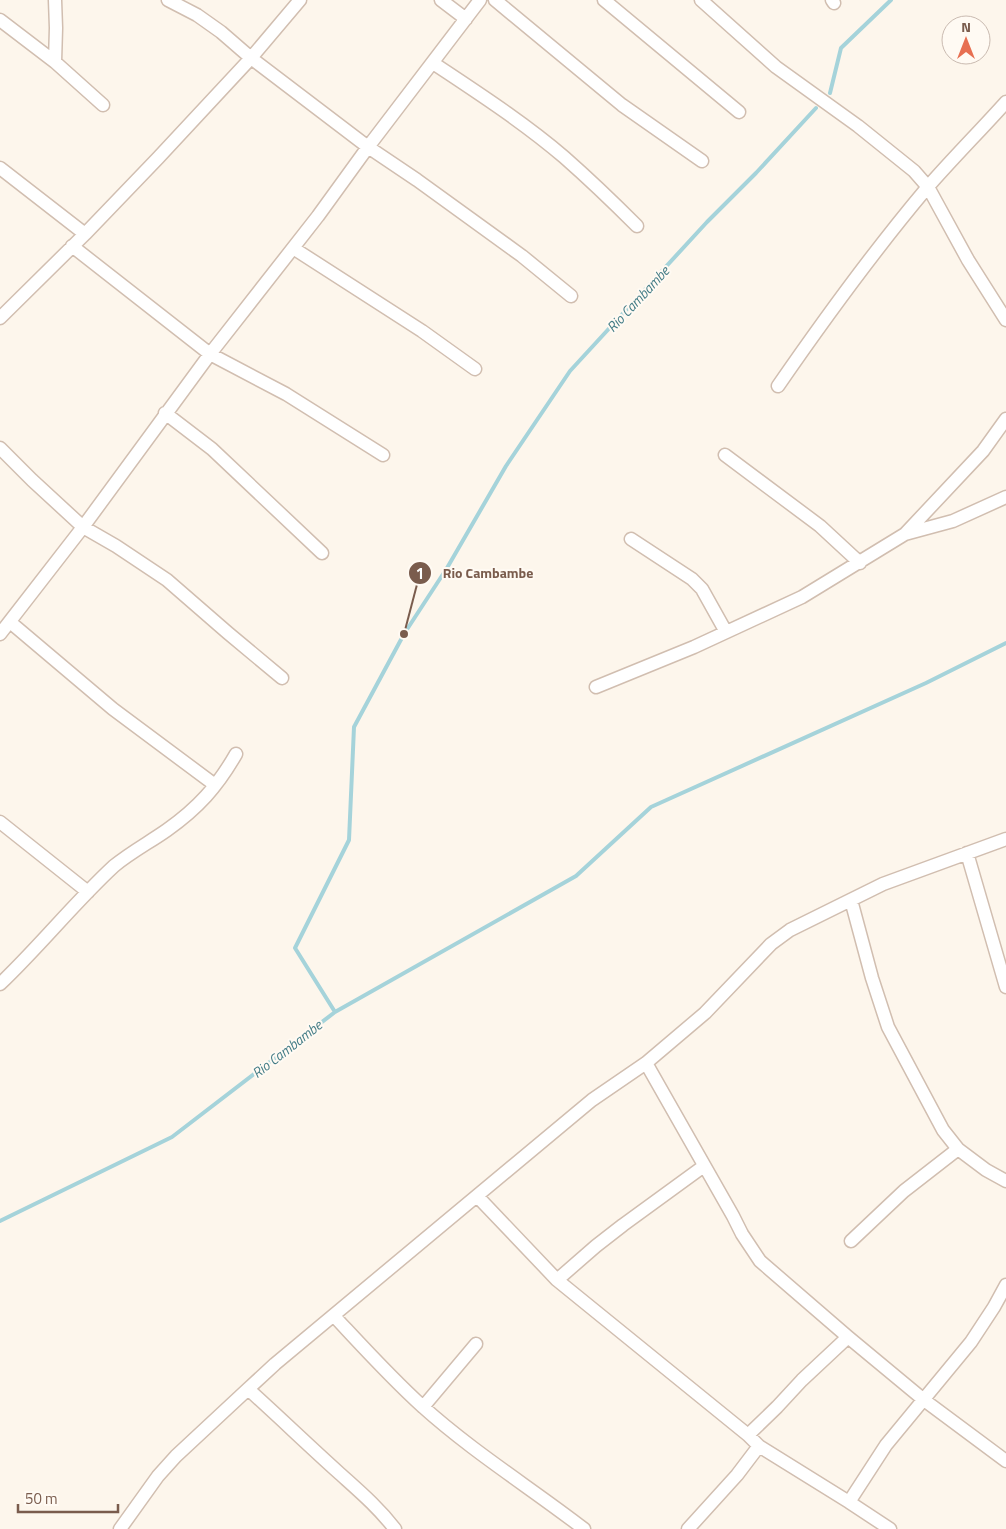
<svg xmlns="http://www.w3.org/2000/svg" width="1006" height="1529" viewBox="0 0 1006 1529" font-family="'Titillium Web',sans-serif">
<rect width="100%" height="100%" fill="#fdf6ec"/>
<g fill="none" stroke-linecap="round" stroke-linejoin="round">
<path stroke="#a5d3da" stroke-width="4" d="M830,93L841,48L891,0
M335,1012L576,876L651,807L926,683L1006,643
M0,1221L172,1137L335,1012L295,948L349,840L354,727L404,634L447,568L506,466L570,371L707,222L756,173L816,108"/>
<defs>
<path id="minor" d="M168,0L197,15L221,32L251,58L368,147L417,180L522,256L571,296
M441,0L466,19
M495,0L622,105L702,161
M604,0L739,112
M701,0L776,67L858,126L914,171L928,187L968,260L1006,320
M832,0L834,3
M0,20L55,62L103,105
M55,62L56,28L55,0
M433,63C478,93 523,122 564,157C589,179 613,202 637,226
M0,168L85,234
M72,246L210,354L286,394L383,455
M293,248L422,331L475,369
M0,318L85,234L158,158L251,58L300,0
M778,386C825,318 873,252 926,189C952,159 980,131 1006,102
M165,413L212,449L322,553
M0,448L32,480L83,527L116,546L167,580L228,633L282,678
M725,455L820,526L860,563
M905,534L953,521L1006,497
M631,539L692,579L702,589L726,632
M10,622L113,709L215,785
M0,634L83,527L210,354L318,216L368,147L480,0
M596,687L694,647L802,597L905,534L983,451L1006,419
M0,822L88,892
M967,853L1006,987
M851,900L872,978L888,1027L943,1130L958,1149L986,1170L1006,1181
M0,984C40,946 74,903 114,866C131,852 150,842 167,830C198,808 217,787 236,754
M646,1063L733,1216L742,1234L760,1261L848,1337L924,1400L1006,1461
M477,1196L557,1280L748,1435L759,1446L849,1502L890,1529
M851,1241L904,1191L958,1149
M557,1280L596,1246L623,1225L704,1166
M334,1316C363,1347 391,1378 422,1406C473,1452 531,1488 584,1529
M248,1389C278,1416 308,1445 338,1472C359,1491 377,1506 395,1529
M423,1407L476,1344
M748,1435L777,1407L802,1380L848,1337
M849,1502L886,1445L971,1342L994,1307L1006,1285
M120,1529L158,1476L176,1456L248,1389L275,1364L592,1100L646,1063L705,1013L771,944L790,930L883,884L1006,839
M688,1529L737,1475L759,1446"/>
</defs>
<use href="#minor" stroke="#d1beb0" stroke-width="15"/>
<use href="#minor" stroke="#fff" stroke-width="12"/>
</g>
<g text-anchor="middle" stroke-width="4" stroke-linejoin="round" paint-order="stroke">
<g font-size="14" font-style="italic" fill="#437c86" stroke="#fffaf3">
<text transform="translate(638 299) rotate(-47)" y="5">Rio Cambambe</text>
<text transform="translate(287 1049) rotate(-38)" y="5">Rio Cambambe</text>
</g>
</g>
<path fill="none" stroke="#7a5c4d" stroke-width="2" d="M404 634L420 573"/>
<g fill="#7a5c4d" stroke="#fffaf3" stroke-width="2">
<circle cx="404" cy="634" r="5"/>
<circle cx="420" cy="573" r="12"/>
</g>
<g font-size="15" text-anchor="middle" font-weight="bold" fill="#fff">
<text x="420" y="579">1</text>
</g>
<g font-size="14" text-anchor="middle" font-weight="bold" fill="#7a5c4d" stroke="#fffaf3" stroke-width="4" stroke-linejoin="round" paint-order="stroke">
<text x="488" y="578">Rio Cambambe</text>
</g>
<g transform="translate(966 40)"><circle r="24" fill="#fffaf3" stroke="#cabbb1"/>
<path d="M0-4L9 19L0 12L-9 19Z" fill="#e76f51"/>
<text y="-8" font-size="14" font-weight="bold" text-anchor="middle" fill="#7a5c4d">N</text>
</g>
<path d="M18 1504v8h100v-8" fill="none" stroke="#7a5c4d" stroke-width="2.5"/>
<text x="25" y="1504" font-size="15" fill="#7a5c4d" stroke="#fffaf3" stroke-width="4" paint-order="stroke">50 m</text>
</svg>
